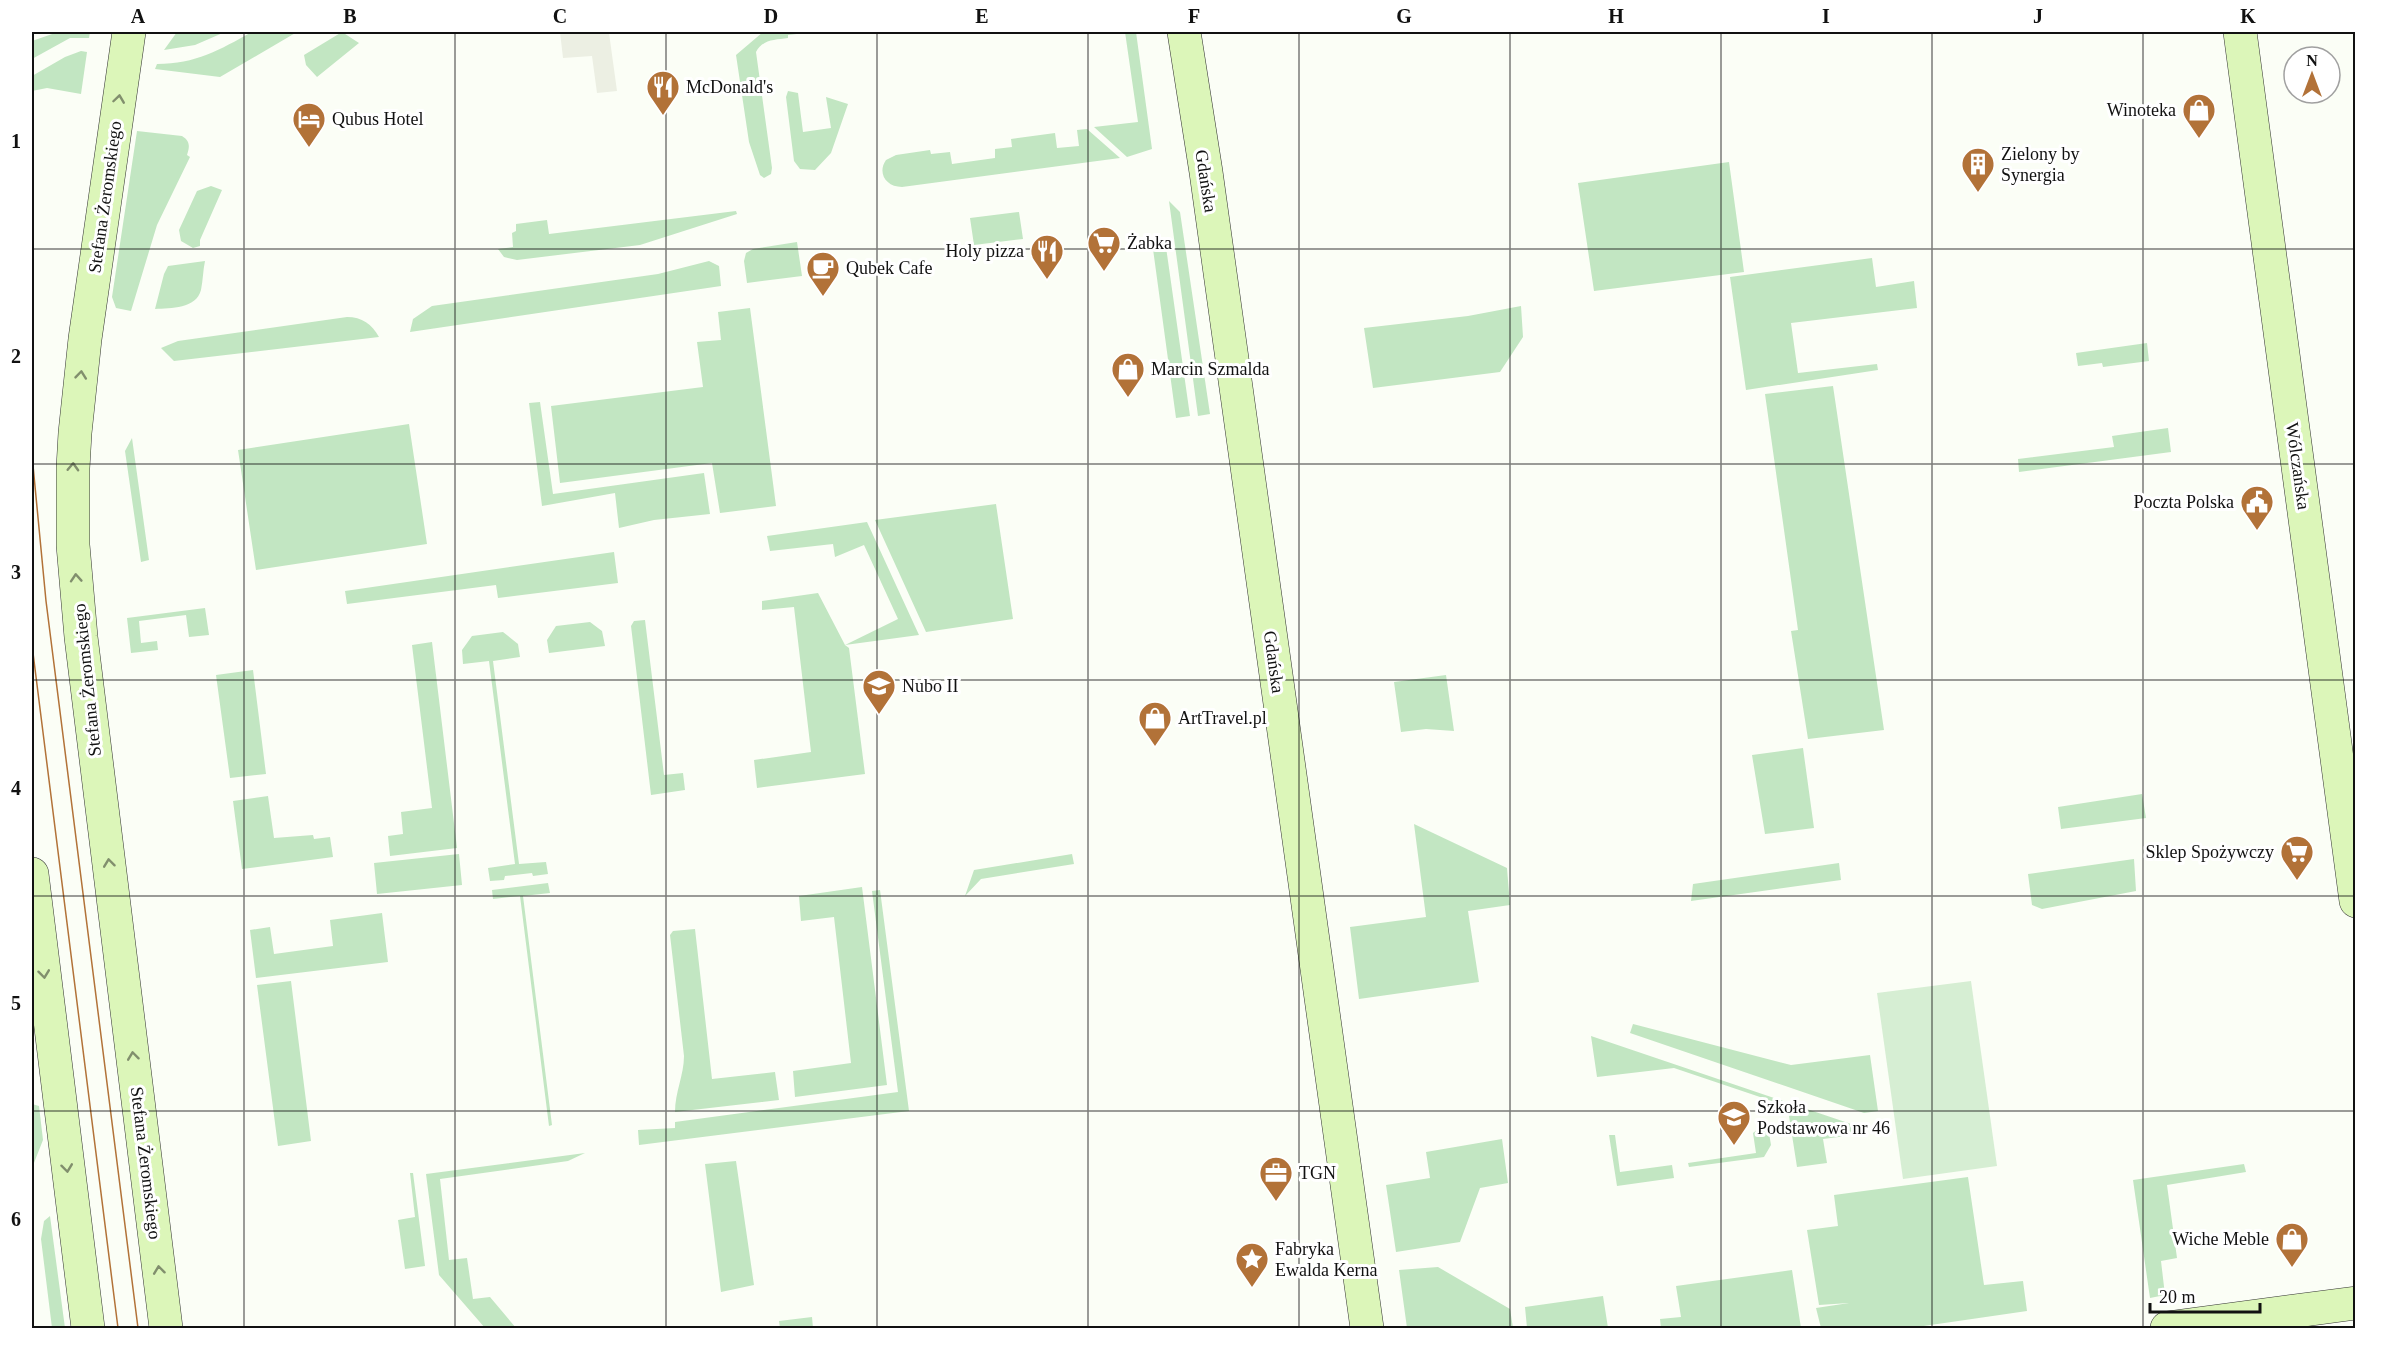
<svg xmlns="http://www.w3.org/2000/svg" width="2387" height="1360" viewBox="0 0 2387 1360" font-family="'Times New Roman',serif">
<rect width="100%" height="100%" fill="#fbfef6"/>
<path fill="#c2e6c2" d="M58,32H90L89,38H70L32,59V41Z
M177,32H225L195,45L164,50Z
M252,32H297L220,77L155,69L157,64C196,64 219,50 252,32Z
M342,32L359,43L317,77L306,65L304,55Z
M763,32H814L788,35V38C775,40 763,39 756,52L772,168L771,174L764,178L760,175L749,142L736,55Z
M1125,32H1136L1152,149L1127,157L1094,127L1138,122Z
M81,51L87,52L81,94L47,88L32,91V76L65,57Z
M788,91L798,93L803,132L831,128L826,97L848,104L831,153L815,170L800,169L794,161L786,97Z
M1087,129L1120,158L902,187C886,187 877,173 886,160L896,155L930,150L931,154L950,152L952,164L995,158V149L1012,147L1011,139L1055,133L1057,148L1079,146L1077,130Z
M137,131L182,136C190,141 190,146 187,155L190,157L157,225L131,311L116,308L112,297Z
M1729,162L1744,272L1594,291L1578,183Z
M211,186L222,190L200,240V246L193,248L181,241L179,230L197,191Z
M1169,201L1180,212L1210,414L1198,416Z
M736,211L737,214L640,245L517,260L504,257L498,249L513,247L512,233L516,231V224L547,220L549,234Z
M1019,212L1023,239L974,245L970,218Z
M797,242L802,276L747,283L744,261L746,253L753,249Z
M1166,247L1190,416L1176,418L1153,249Z
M1872,258L1876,287L1914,281L1917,308L1791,323L1798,373L1877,364L1878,370L1746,390L1730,277Z
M205,261C203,270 203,280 201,290C196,309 171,308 155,309L164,274L168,266Z
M709,261L719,266L721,286L410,332L413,319L432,306L658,274Z
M1521,306L1523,337L1500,372L1373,388L1364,328L1468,316Z
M750,308L776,506L720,513L712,463L560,483L551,406L703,387L697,342L721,340L718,312Z
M347,317C362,317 372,324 379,337L174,361L161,348L178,341Z
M2147,343L2149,361L2103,367L2102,363L2078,366L2076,353Z
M1833,386L1884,730L1808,739L1791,631L1798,630L1765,394Z
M540,402L553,494L704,473L710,514L654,520L619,528L615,493L542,506L529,403Z
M409,424L427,544L256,570L238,450Z
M2168,428L2171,452L2019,472L2018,459L2114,447L2112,436Z
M132,438L149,560L141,562L125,451Z
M996,504L1013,619L926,632L875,520Z
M867,522L919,635L845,645L849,648L865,774L757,788L754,760L811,752L794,607L762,610V601L818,593L845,645L898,619L864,545L835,557L833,544L770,551L767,536Z
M614,552L618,583L498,598L496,585L347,604L345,591Z
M205,608L209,635L189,637L186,615L139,621L141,643L157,641L158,650L131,653L127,618Z
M645,620L664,775L683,773L685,790L651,795L631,626L634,621Z
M590,622L602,631L605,646L549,653L547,640L556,626Z
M503,632L518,644L520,657L493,661L519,864L546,862L548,874L533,876L532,873L505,876L504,880L490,881L488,868L515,864L489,661L463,664L462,650L472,636Z
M432,642L457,848L390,856L388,836L403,834L401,812L432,808L412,645Z
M253,670L266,774L230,778L216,675Z
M1446,675L1454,731L1426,729L1401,732L1394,682Z
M1803,748L1814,828L1765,834L1752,755Z
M2142,794L2146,818L2061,829L2058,807Z
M268,796L274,838L313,835L314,839L330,837L333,857L242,869L233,801Z
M1414,824L1507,868L1510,905L1468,911L1479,982L1359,999L1350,927L1426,917Z
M459,854L462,885L377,894L374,863Z
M1072,854L1074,864L981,879L965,896L974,870Z
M2134,859L2136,891L2042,909L2032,905L2028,874Z
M1839,863L1841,880L1691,901L1693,884Z
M548,883L550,893L523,896L552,1125L549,1126L520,896L493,899L492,890Z
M862,887L887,1085L795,1097L793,1071L851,1063L834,917L801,921L799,896Z
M880,890L909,1111L639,1145L638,1130L675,1128V1122L898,1092L872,891Z
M382,913L388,962L256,978L250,930L270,927L274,954L333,946L330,920Z
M695,929L712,1079L775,1072L779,1100L675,1112C675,1092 684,1075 684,1056L670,935L673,931Z
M291,981L311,1141L278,1146L257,985Z
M1633,1024L1791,1065L1870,1055L1878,1111L1864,1113L1630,1033Z
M1591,1036L1860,1127L1862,1134L1823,1139L1827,1163L1797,1167L1789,1116L1787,1110L1781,1104L1674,1068L1597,1077Z
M32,1104L39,1106L43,1140L32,1168Z
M1758,1129L1769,1133L1771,1145L1764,1157L1689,1167L1688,1163L1756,1153L1753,1133Z
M1609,1135H1615L1620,1172L1672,1165L1674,1178L1617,1186Z
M1502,1139L1508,1183L1480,1188L1460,1242L1396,1252L1386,1185L1430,1178L1426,1152Z
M585,1153L568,1161L440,1179L449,1260L467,1258L473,1299L490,1297L516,1328H485L439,1275L426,1174Z
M736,1161L754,1285L721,1292L705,1164Z
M2244,1164L2246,1172L2167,1185L2177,1258L2161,1261L2165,1295L2150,1298L2133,1180Z
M410,1173H413L425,1266L405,1269L398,1220L415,1217Z
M1968,1177L1984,1285L2023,1281L2027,1311L1910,1328H1821L1816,1308L1849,1303L1819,1305L1807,1230L1838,1226L1834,1195Z
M50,1216L65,1328H52L41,1239L44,1221Z
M1438,1267L1510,1309L1513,1328H1407L1399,1270Z
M1792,1270L1801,1328H1661L1660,1319L1681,1317L1676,1286Z
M1603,1296L1608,1328L1628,1326V1328H1527L1525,1307Z
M812,1317L813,1328H780L779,1321Z"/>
<path fill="#d6eed3" d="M1971,981L1997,1166L1903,1179L1877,993Z"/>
<path fill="#ecefe3" d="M560,32H615L609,33L617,91L597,93L592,56L563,58Z"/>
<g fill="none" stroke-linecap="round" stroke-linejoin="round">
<defs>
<path id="secondary" d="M129,32L85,339L75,433L73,468V545L81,637L166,1328
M1184,32L1206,172L1367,1328
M2240,32L2356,901
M32,874L88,1328
M2167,1328L2356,1303"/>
</defs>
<use href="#secondary" stroke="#333" stroke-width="34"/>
<use href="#secondary" stroke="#dcf6b9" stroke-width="33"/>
<path stroke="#b27238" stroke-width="1.5" d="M32,455L46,601L138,1328
M32,645L118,1328"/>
</g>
<defs><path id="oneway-chevron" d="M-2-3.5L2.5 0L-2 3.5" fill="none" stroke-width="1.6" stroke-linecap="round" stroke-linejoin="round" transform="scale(1.5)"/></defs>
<g stroke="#818f6d">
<use href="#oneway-chevron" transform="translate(119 99) rotate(-82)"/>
<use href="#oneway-chevron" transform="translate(81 375) rotate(-84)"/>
<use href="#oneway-chevron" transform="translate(73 467) rotate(-88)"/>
<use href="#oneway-chevron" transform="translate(76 578) rotate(-94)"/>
<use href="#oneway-chevron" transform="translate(109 863) rotate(-97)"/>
<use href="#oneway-chevron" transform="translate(44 974) rotate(83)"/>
<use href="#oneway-chevron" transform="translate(133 1056) rotate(-97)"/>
<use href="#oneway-chevron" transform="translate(67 1168) rotate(83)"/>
<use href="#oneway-chevron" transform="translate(159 1270) rotate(-97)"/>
</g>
<path fill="none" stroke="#111" stroke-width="1.5" stroke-opacity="0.55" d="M244,32V1328M455,32V1328M666,32V1328M877,32V1328M1088,32V1328M1299,32V1328M1510,32V1328M1721,32V1328M1932,32V1328M2143,32V1328M32,249H2356M32,464H2356M32,680H2356M32,896H2356M32,1111H2356"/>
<defs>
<symbol id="restaurant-pin" viewBox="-11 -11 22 30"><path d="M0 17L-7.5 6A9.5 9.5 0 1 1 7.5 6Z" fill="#b27238" stroke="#fff"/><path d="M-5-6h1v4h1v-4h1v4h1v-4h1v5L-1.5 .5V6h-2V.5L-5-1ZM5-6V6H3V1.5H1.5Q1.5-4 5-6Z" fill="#fff"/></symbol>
<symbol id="shop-pin" viewBox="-11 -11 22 30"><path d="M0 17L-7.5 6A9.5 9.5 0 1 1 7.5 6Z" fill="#b27238" stroke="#fff"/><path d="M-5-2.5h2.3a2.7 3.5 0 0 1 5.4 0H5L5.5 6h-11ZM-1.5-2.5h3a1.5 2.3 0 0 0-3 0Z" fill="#fff"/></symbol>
<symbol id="hotel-pin" viewBox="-11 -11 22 30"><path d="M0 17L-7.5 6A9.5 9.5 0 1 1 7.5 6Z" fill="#b27238" stroke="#fff"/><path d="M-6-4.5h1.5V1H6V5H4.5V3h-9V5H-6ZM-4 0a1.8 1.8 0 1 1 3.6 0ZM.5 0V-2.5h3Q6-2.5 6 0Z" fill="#fff"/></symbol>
<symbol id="building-pin" viewBox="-11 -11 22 30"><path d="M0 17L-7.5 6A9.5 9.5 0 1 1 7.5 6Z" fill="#b27238" stroke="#fff"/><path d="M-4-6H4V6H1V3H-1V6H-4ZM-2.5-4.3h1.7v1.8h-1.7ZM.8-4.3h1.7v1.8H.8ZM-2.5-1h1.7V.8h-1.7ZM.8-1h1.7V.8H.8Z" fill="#fff"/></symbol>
<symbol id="supermarket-pin" viewBox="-11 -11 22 30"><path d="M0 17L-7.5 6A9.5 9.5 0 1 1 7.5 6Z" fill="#b27238" stroke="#fff"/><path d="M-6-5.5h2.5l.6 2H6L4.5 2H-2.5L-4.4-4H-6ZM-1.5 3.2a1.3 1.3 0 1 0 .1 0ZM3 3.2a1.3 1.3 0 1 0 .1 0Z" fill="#fff"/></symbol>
<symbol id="cafe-pin" viewBox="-11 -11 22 30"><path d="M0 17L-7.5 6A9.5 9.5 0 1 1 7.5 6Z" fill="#b27238" stroke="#fff"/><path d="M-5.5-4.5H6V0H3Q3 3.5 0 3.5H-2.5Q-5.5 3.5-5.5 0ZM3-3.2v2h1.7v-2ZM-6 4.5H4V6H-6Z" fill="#fff"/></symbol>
<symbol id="civic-pin" viewBox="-11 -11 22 30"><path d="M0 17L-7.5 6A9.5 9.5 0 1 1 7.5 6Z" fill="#b27238" stroke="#fff"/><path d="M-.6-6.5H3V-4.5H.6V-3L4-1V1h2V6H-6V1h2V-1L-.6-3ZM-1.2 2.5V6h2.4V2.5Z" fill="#fff"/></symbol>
<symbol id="school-pin" viewBox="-11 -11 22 30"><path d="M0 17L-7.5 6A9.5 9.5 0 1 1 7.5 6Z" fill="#b27238" stroke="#fff"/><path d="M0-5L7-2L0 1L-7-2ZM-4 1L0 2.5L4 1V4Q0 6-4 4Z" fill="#fff"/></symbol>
<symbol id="office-pin" viewBox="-11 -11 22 30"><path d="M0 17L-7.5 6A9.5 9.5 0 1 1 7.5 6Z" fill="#b27238" stroke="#fff"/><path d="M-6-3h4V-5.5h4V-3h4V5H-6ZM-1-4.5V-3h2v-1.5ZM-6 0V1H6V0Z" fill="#fff"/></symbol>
<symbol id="sight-pin" viewBox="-11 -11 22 30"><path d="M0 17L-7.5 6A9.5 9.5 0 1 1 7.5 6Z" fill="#b27238" stroke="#fff"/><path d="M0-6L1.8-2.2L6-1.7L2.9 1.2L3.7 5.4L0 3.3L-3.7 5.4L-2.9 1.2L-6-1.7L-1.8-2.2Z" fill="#fff"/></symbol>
</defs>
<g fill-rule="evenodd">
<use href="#restaurant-pin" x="644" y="68" width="38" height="52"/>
<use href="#shop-pin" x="2180" y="91" width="38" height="52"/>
<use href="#hotel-pin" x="290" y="100" width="38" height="52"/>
<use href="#building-pin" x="1959" y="145" width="38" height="52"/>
<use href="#supermarket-pin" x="1085" y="224" width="38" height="52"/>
<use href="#restaurant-pin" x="1028" y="232" width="38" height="52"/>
<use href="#cafe-pin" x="804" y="249" width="38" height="52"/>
<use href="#shop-pin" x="1109" y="350" width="38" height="52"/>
<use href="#civic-pin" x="2238" y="483" width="38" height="52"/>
<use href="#school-pin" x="860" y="667" width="38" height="52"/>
<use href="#shop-pin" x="1136" y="699" width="38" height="52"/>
<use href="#supermarket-pin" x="2278" y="833" width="38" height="52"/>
<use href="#school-pin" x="1715" y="1098" width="38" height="52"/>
<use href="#office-pin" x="1257" y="1154" width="38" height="52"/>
<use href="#shop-pin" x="2273" y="1220" width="38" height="52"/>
<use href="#sight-pin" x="1233" y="1240" width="38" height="52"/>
</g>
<g text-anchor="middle" stroke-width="6" stroke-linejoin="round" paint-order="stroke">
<g font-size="18" fill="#111" stroke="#fff" text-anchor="start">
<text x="686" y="93">McDonald's</text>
<text x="2176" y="116" text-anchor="end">Winoteka</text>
<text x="332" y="125">Qubus Hotel</text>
<text x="2001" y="160">Zielony by<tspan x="2001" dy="21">Synergia</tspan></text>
<text x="1127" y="249">Żabka</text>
<text x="1024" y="257" text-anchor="end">Holy pizza</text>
<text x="846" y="274">Qubek Cafe</text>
<text x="1151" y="375">Marcin Szmalda</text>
<text x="2234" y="508" text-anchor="end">Poczta Polska</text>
<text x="902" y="692">Nubo II</text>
<text x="1178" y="724">ArtTravel.pl</text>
<text x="2274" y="858" text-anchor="end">Sklep Spożywczy</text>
<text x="1757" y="1113">Szkoła<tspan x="1757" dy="21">Podstawowa nr 46</tspan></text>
<text x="1299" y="1179">TGN</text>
<text x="2269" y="1245" text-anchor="end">Wiche Meble</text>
<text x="1275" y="1255">Fabryka<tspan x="1275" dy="21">Ewalda Kerna</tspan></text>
</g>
<g font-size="18" fill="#111" stroke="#fff">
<text transform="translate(1206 181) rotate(81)" y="6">Gdańska</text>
<text transform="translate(105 197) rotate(-82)" y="6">Stefana Żeromskiego</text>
<text transform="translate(2298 466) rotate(82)" y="6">Wólczańska</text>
<text transform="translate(1274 662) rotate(82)" y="6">Gdańska</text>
<text transform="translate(87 680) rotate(-96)" y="6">Stefana Żeromskiego</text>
<text transform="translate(146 1163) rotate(83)" y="6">Stefana Żeromskiego</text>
</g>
</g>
<rect width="2387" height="1360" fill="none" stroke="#ffffff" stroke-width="66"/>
<g transform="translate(2312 75)"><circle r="28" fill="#ffffff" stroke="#a0a0a0" stroke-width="1.5"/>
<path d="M0-4.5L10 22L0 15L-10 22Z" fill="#b27238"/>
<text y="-9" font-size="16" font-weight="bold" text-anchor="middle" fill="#111111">N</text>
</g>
<path d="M2150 1303v9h110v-9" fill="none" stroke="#111111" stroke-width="3"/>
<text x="2159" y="1303" font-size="18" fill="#111111" stroke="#ffffff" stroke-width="4.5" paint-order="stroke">20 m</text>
<rect x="33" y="33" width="2321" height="1294" fill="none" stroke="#111" stroke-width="2"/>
<g font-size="20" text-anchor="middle" font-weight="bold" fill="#111">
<text x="138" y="23">A</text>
<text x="350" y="23">B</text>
<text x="560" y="23">C</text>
<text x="771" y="23">D</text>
<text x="982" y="23">E</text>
<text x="1194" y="23">F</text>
<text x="1404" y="23">G</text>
<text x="1616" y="23">H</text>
<text x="1826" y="23">I</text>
<text x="2038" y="23">J</text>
<text x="2248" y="23">K</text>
<text x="16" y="148">1</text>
<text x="16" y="363">2</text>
<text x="16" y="579">3</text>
<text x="16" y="795">4</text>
<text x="16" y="1010">5</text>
<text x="16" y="1226">6</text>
</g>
</svg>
